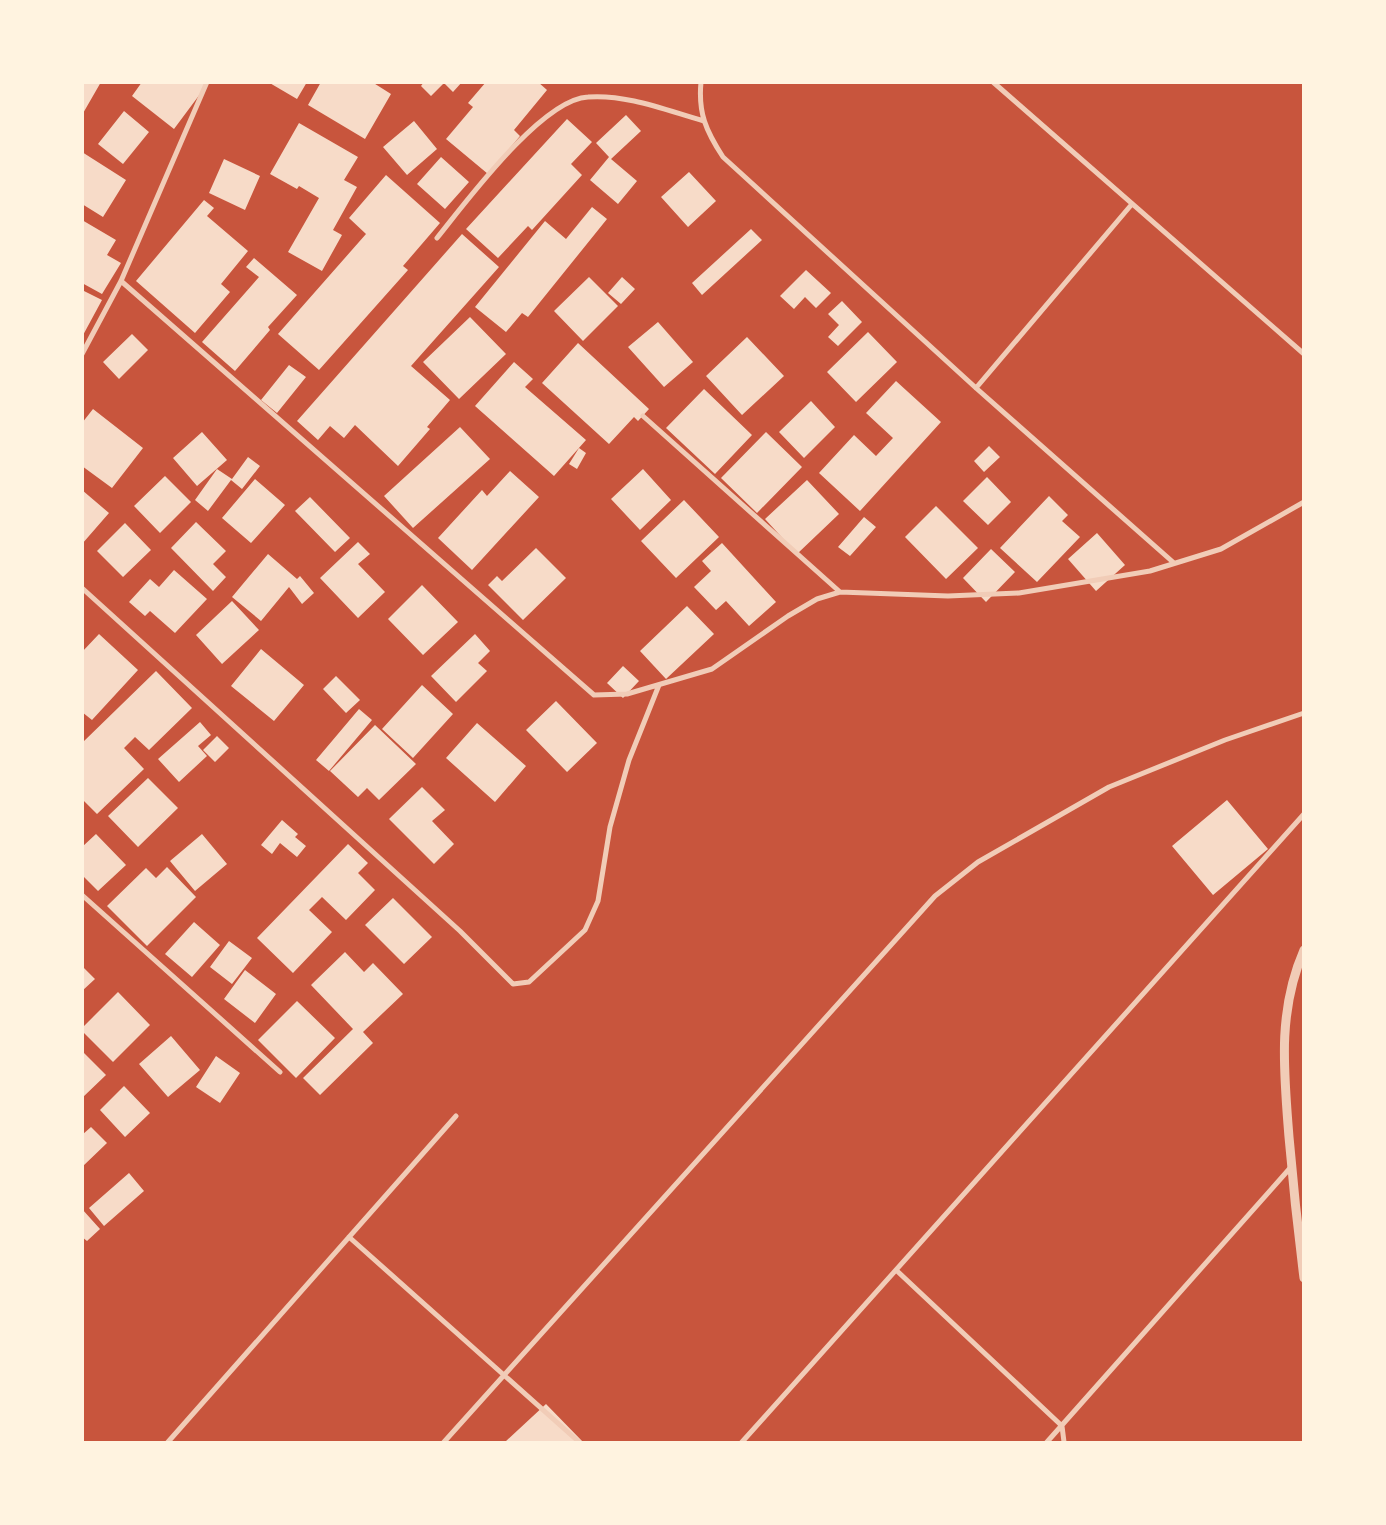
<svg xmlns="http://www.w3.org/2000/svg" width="1386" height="1525" viewBox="0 0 1386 1525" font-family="'Archivo Narrow',sans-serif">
<rect width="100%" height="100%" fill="#c8553d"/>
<path fill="#f7dbc8" d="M82,82H101L82,115Z
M142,82H209L174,129L132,96Z
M268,82H307L297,99Z
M321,82H372L391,94L365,139L308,105Z
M424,82H462L453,92L444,83L431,96L421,86Z
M486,82H538L547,90L514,130L520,136L488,174L446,139L473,107L468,103Z
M124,111L149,132L123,164L98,144Z
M626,115L641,131L611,159L637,181L618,204L590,180L609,157L596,143Z
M567,119L592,142L571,164L582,175L532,230L528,226L498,258L466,229Z
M414,121L437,149L407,175L383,147Z
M299,123L358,157L344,180L357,187L333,230L342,235L322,271L288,252L319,198L299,186L297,189L270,174Z
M82,152L126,180L103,217L82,204Z
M441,157L469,182L445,209L417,184Z
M224,159L260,176L245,210L209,193Z
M689,172L716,201L688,227L661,197Z
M386,175L440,223L403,266L408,270L319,370L278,334L366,234L349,218Z
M204,200L214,208L207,216L248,251L221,284L230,292L195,333L136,281Z
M592,207L607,219L528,317L522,313L506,332L475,307L545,221L566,239Z
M82,220L116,240L107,255L121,263L102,294L82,283Z
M751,229L762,240L702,295L692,283Z
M462,234L499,267L411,366L450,400L427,427L430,429L398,466L355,425L344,438L330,426L318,440L297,421Z
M254,258L297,295L268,327L270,330L235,371L202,342L259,277L246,267Z
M806,270L831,293L816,308L805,297L794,309L780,296Z
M589,277L618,306L583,341L554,311Z
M622,277L635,289L621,304L608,293Z
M82,290L102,300L82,337Z
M842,301L862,322L838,346L828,337L839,325L828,314Z
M470,317L506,354L459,399L423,362Z
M658,322L693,362L664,387L628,347Z
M868,332L897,362L856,402L827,372Z
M132,334L148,350L119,379L103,362Z
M747,337L784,376L742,415L706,376Z
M578,343L649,409L638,421L634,417L609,444L542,383Z
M514,362L533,379L525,387L586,440L554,476L475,406Z
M289,365L306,377L277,413L261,400Z
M896,381L941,422L860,511L819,473L854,435L876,456L893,438L866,413Z
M704,389L752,435L715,474L666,428Z
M811,401L835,427L804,458L779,432Z
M93,409L143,448L112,488L82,466V423Z
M460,427L490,459L413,528L384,496Z
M202,432L227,460L197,486L173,458Z
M766,432L802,467L757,513L721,478Z
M989,446L1000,457L984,472L974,461Z
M579,448L586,453L577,469L569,464Z
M248,457L260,466L242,489L231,480L208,511L195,500L217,469L232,479Z
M643,469L671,500L640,530L611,499Z
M510,471L539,497L472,570L438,538L482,490L487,496Z
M165,476L191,502L160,533L134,506Z
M987,477L1011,502L988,525L963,501Z
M255,479L285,505L251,543L222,518Z
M807,480L839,514L797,554L765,519Z
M82,490L109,513L82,544Z
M1049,496L1068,515L1062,521L1080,537L1037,582L1000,548Z
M310,497L350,538L335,552L295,511Z
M684,500L719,537L676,578L641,541Z
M936,506L978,548L946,579L905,537Z
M864,517L876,527L850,556L838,547Z
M196,522L226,551L213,564L226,577L213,591L171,548Z
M125,523L151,550L123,577L97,551Z
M1097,533L1125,565L1096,591L1068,559Z
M358,542L370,554L358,564L385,592L358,618L320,578Z
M722,543L776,602L749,626L726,601L716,610L694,587L711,571L702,561Z
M536,548L566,578L523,620L488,585L497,576L502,581Z
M991,549L1015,572L986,602L963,578Z
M268,554L297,579L300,576L314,593L302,604L289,587L261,621L232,597Z
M174,570L207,599L175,633L150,611L145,616L129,602L150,579L159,587Z
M422,585L458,622L423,655L388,619Z
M232,601L259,630L222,664L196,635Z
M687,606L714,634L666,679L640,651Z
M99,634L138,670L92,720L82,712V652Z
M475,634L490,651L478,663L487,671L456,702L431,676Z
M261,649L304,685L274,721L231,686Z
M623,666L639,681L623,698L607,683Z
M156,671L192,708L149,750L135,737L124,748L144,769L97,814L82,799V743Z
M336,676L360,700L346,713L323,689Z
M422,685L453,714L413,758L382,729Z
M556,701L597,743L567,772L526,730Z
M359,709L372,720L329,771L316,760Z
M200,722L211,735L198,746L207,756L179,782L158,759Z
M477,723L526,766L495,802L446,758Z
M375,725L416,764L379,800L367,788L358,797L330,771Z
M217,736L229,748L215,762L203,750Z
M148,778L178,808L138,847L108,816Z
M422,787L445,810L432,821L454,844L434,864L389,819Z
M1227,800L1268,849L1213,895L1172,846Z
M282,820L298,834L295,837L306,846L297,857L280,843L272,854L261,845Z
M96,834L126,865L98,891L82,875V847Z
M202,834L227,864L195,891L170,861Z
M348,844L368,863L358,873L375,890L346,920L322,897L309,910L332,932L293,973L257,938Z
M167,867L196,897L147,946L107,906L146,868L156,878Z
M393,898L432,937L404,964L365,925Z
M194,922L220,945L192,977L165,954Z
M229,941L252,958L232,984L210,967Z
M345,952L364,972L373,963L403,994L363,1032L373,1043L320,1095L303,1078L353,1029L311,985Z
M82,966L95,979L82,991Z
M245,970L276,994L255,1023L224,999Z
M118,992L150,1025L113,1062L82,1031V1028Z
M297,1001L335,1038L296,1078L258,1040Z
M171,1036L200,1070L168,1097L139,1064Z
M82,1051L106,1075L82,1098Z
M216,1056L240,1073L220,1103L196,1087Z
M124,1086L150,1113L125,1137L100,1110Z
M91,1127L107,1143L82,1167V1135Z
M129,1173L144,1191L104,1226L89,1208Z
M82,1209L100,1229L87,1241L82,1237Z
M546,1404L583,1442H505Z"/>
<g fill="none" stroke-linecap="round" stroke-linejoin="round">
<path stroke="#f1ccb7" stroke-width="5" d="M701,82C698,113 706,131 723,157L976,388L1174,563
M993,82L1304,354
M437,238C466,202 542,99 588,97C627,94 668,111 704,121
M121,281L594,695L627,694L712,669L788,616L817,599L840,592L948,596L1019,593L1150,571L1221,549L1304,502
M82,354L121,281L207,82
M976,388L1132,204
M643,416L840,592
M82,588L460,931L513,984L529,982L585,930L598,901L610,827L629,760L659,685
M82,895L280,1072
M349,1237L579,1442
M896,1270L1062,1426L1064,1442
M168,1442L456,1116
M444,1442L935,896L978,862L1109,787L1225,740L1304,713
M742,1442L1304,814
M1047,1442L1291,1167"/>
<path stroke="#f1ccb7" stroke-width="9" d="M1304,950C1277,1012 1284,1072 1289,1137C1293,1184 1298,1231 1304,1278"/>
</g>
<rect width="1386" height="1525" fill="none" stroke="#fff3e0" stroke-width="168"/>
</svg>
